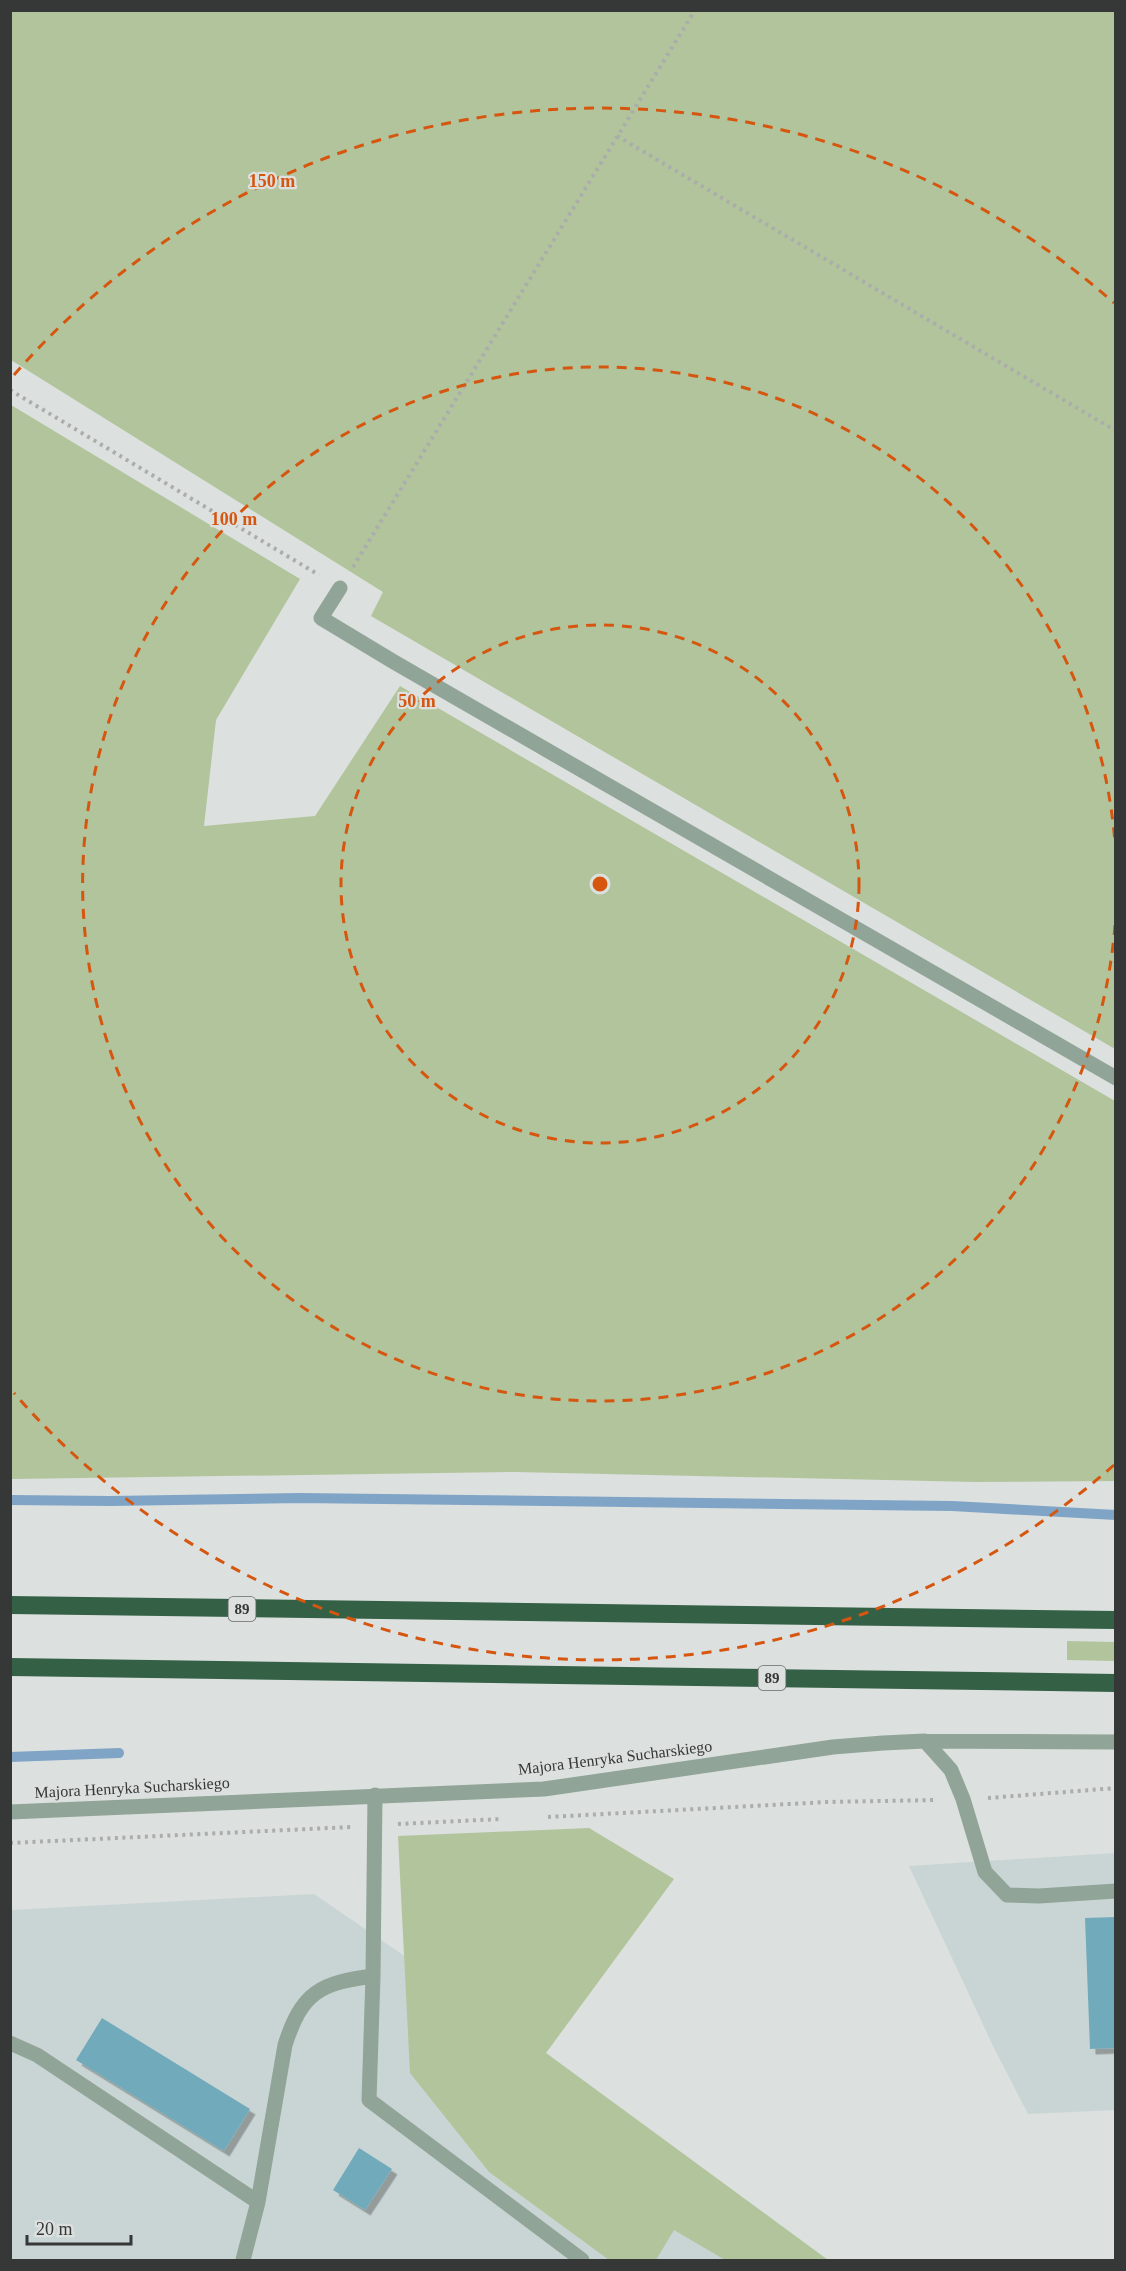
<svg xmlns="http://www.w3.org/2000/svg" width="1126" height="2271" viewBox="0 0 1126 2271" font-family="Georgia,serif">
<defs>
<filter id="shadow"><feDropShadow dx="5.5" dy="5.5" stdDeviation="0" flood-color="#0004"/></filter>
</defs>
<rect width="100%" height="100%" fill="#dce0df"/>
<path fill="#c9d5d4" d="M1115,1853V2110L1028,2114L994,2048L909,1866Z
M314,1894L546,2053L828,2260H11V1910Z"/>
<path fill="#b2c49b" d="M10,11H1115V1049L371,616L383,592L11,360Z
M11,405L300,579L216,720L204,826L315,816L400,686L1115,1101V1481L976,1482L515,1472L11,1479Z
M1067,1641L1115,1642V1661L1067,1660Z
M589,1828L674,1879L546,2053L828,2260H725L674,2230L656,2260H609L489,2172L410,2073L398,1836Z"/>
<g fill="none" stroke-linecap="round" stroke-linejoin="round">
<path stroke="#7fa4c6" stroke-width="10" d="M10,1500L110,1501L300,1498L952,1506L1116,1515
M10,1757L119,1753"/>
</g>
<path fill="#71abbb" filter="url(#shadow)" d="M1116,1917V2048L1090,2049L1085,1918Z
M102,2018L250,2109L224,2151L76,2060Z
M359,2148L392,2169L365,2210L333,2190Z"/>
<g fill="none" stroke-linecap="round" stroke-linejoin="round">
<path stroke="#aaadac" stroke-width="4" stroke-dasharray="3 4.5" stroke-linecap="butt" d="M617,136L1116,431
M10,390L319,575
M353,567L695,10
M988,1798L1116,1788
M548,1817L827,1802L936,1800
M398,1824L501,1819
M10,1843L351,1827"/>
<path stroke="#90a497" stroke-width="15" d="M340,588L321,618L394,662L1116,1078
M925,1741L951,1770L963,1799L985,1872L1007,1895L1039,1896L1116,1891
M10,1812L544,1789L833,1747L883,1743L925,1741L1116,1742
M373,1976L369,2100L582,2260
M10,2043L37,2055L258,2202
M243,2260L258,2202L285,2045C302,1992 320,1983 373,1976L375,1795"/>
<path stroke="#346046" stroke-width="18" d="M10,1605L1116,1620
M10,1667L1116,1683"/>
</g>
<g fill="none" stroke="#d65610" stroke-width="3" stroke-dasharray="10 8">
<circle cx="600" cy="884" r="259"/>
<path d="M1115 925A517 517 0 1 1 1115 843"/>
<path d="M1114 1465A776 776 0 0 1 14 1393M14 375A776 776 0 0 1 1114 303"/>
</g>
<g text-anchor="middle" stroke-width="4.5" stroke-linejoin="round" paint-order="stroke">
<g fill="#dce0df" stroke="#686a69" stroke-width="1.5">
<rect x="228.5" y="1597" width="27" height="24" rx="4.5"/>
<rect x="758.5" y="1666" width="27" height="24" rx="4.5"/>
</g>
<g font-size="15" font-weight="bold" fill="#363737">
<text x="242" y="1614">89</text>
<text x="772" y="1683">89</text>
</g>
<g font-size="16" fill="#363737" stroke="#dce0df">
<text transform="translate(615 1757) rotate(-7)" y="6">Majora Henryka Sucharskiego</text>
<text transform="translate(132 1787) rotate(-3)" y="6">Majora Henryka Sucharskiego</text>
</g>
</g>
<circle cx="600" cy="884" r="9" fill="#d65610" stroke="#dce0df" stroke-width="3"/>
<g font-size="18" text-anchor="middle" font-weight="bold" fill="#d65610" stroke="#dce0df" stroke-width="4.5" stroke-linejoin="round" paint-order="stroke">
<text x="272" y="187">150 m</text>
<text x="234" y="525">100 m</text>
<text x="417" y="707">50 m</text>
</g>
<rect width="1126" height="2271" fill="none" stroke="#363737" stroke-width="24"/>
<path d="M27 2235v9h104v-9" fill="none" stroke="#363737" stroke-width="3"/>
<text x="36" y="2235" font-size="18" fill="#363737" stroke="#dce0df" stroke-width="4.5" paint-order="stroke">20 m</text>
</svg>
